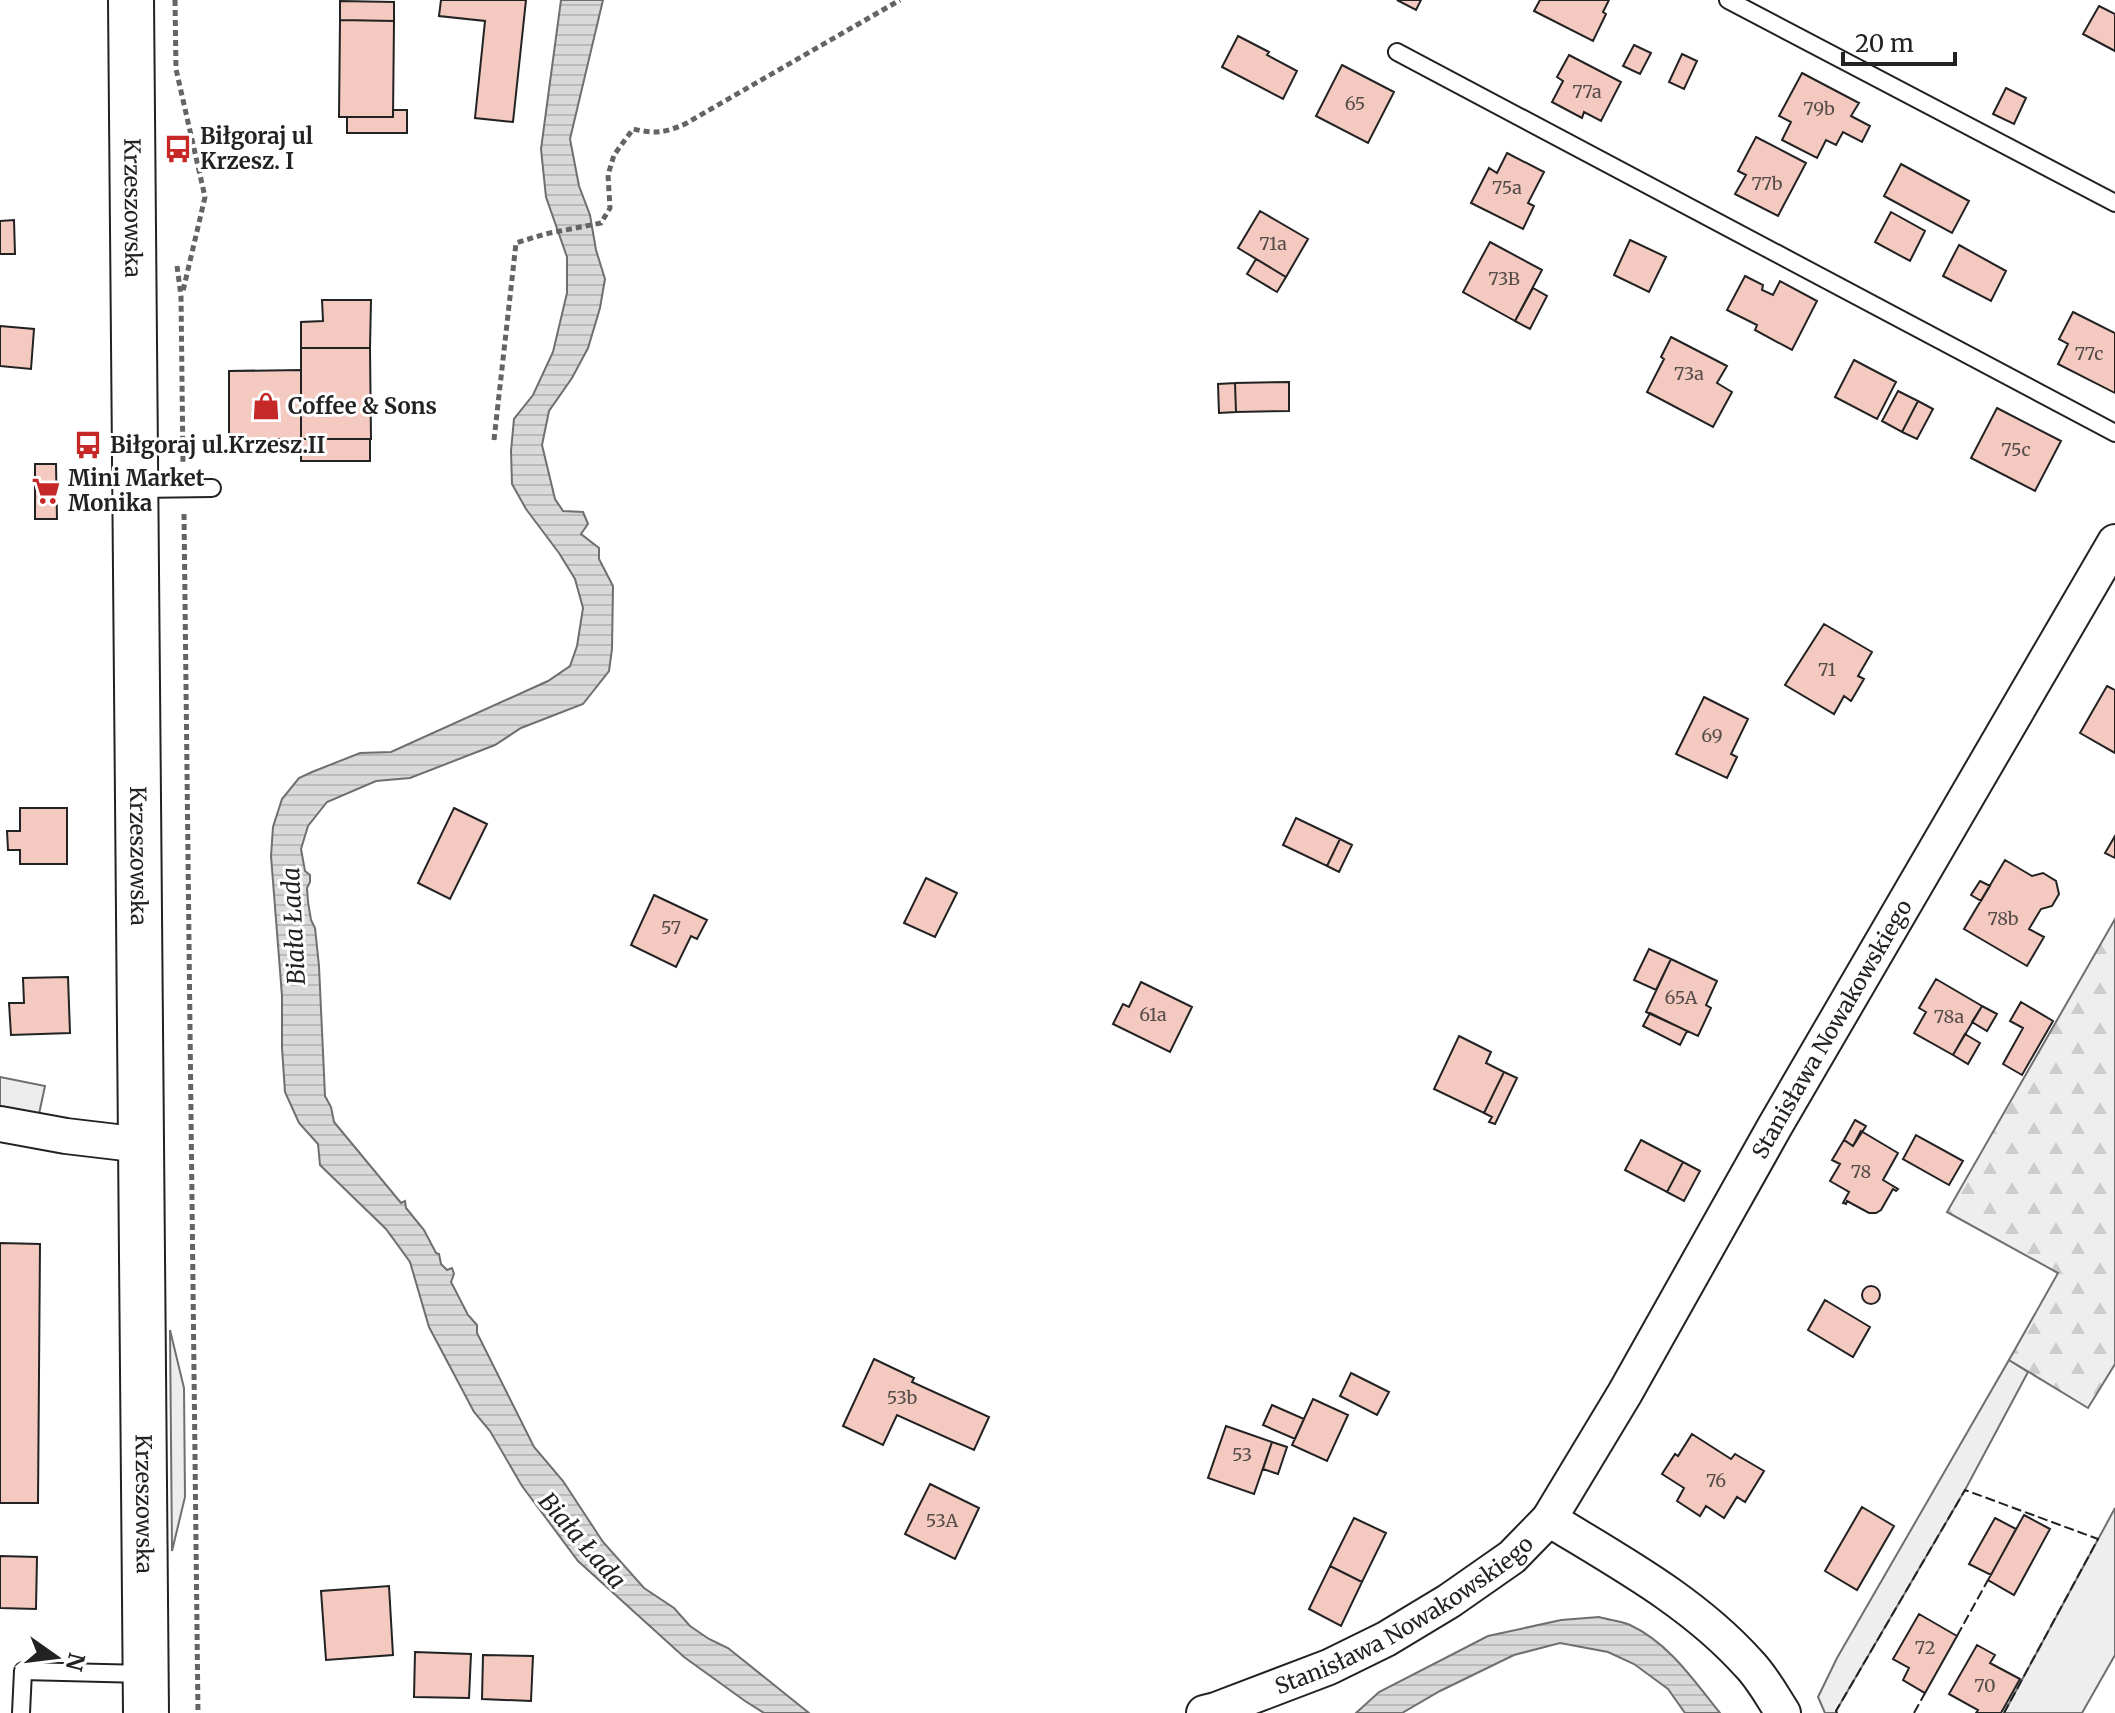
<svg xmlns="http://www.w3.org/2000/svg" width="2115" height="1713" viewBox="0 0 2115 1713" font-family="Merriweather,serif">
<defs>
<pattern id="forest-firs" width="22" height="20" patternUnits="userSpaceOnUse" patternTransform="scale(2)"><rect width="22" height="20" fill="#eee"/><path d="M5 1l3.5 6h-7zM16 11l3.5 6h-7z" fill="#ccc"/></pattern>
<pattern id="water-rules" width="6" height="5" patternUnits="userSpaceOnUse" patternTransform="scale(2)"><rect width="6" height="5" fill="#d9d9d9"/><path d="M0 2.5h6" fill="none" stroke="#bababa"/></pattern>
</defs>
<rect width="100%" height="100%" fill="#fff"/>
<path fill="#eee" stroke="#6f6f6f" stroke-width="2" d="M2009,1360L2028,1372L1965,1490L1836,1711L1837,1713H1825L1818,1697L1837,1658Z
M2115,1508V1655L2082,1713H2004Z"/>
<path fill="url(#forest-firs)" stroke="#6f6f6f" stroke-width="2" d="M2115,919V1364L2088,1408L2009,1360L2058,1273L1947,1212Z"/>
<path fill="#ededed" stroke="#6f6f6f" stroke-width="2" d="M0,1077L45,1086L39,1114L0,1106Z
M170,1330L184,1388L185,1497L172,1551Z"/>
<path fill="url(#water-rules)" stroke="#6f6f6f" stroke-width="2" d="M561,0H603L570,139L579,186L590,215L596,250L605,279L600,308L588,348L572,378L549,411L542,445L555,499L563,511L583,512L588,524L581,534L599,548V559L613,586L612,649L609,671L583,704L521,728L495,745L410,778L376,781L327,802L308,826L301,849L305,871L310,875V882L307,888L308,902L311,920L315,928L319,966L325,1096L331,1107L334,1122L401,1203L405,1201L406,1208L424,1230L436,1253L439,1254L441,1264L447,1270L452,1268L454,1274L451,1282L468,1315L477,1325V1333L534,1447L563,1481L603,1542L644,1588L674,1608L690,1626L709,1639L728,1648L809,1713H764L745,1701L684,1657L578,1561L522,1486L490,1431L474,1412L429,1327L410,1262L386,1229L320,1165L318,1144L299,1123L285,1092L282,1048V996L271,856L273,827L282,799L299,778L312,772L360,753L391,752L548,681L570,666L577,646L583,608L575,579L559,553L526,509L512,484L511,451L514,419L533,395L553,352L567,293V257L546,197L541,149Z
M1599,1617C1609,1620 1621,1621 1630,1625C1669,1643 1694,1681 1720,1713H1685L1668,1689L1634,1664L1608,1652L1560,1643L1514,1655L1440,1691L1402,1713H1356L1379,1692L1488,1636L1561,1620Z"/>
<path fill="#f3c9c0" stroke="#222" stroke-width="2" d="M441,0H526L513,122L475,118L485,21L439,16Z
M1397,0H1421L1416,10Z
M1540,0H1609L1603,12L1606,14L1593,41L1534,11Z
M340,1L394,2V21L340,20Z
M2099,6L2115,14V51L2083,34Z
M340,20L394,21L393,117H339Z
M1238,36L1269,52L1267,55L1297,71L1283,99L1222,67Z
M1634,45L1651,53L1640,74L1623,66Z
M1682,54L1697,61L1684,89L1669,82Z
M1569,55L1621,82L1601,121L1584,112L1582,118L1552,102L1563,81L1557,77Z
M1342,65L1394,92L1368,143L1316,116Z
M1802,73L1859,103L1851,116L1870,126L1862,142L1843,132L1836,145L1826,140L1817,158L1782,140L1791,122L1779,116Z
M2006,88L2026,98L2014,124L1993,114Z
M393,110H407V133H347V117H393Z
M1756,137L1806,163L1778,216L1735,194L1746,175L1738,171Z
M1507,153L1544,172L1528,203L1534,206L1523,229L1471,203L1489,168L1497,173Z
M1901,164L1969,201L1952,233L1884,196Z
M1260,211L1308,239L1286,277L1238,248Z
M1891,212L1925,231L1910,261L1875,242Z
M14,220L15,254H0V221Z
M1630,240L1666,257L1649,292L1614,275Z
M1490,242L1542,270L1515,321L1463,292Z
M1959,245L2006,271L1991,301L1943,276Z
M1256,259L1286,277L1277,292L1247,274Z
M1745,276L1763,285L1762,290L1773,295L1780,281L1817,301L1792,350L1755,330L1757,325L1727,310Z
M1533,288L1547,296L1530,329L1515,321Z
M322,300H371L370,348H301V322L323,321Z
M2073,312L2115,333V393L2058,364L2068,344L2059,339Z
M0,326L34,329L31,369L0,366Z
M1671,337L1727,366L1717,383L1732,392L1713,427L1647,392L1664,359L1661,357Z
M301,348H370L371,439H301Z
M1854,360L1896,382L1877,419L1835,397Z
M301,370V439H229V371Z
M1289,382V411L1236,412L1235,383Z
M1235,383L1236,412L1219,413L1218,384Z
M1898,391L1918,401L1902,432L1882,421Z
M1918,401L1933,409L1917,439L1902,432Z
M1997,408L2061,441L2035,491L1971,458Z
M301,439H370V461H301Z
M35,464H56L57,519H35Z
M1824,624L1872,652L1858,676L1864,679L1851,701L1844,696L1834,714L1785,685Z
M2107,686L2115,690V753L2080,733Z
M1704,697L1748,719L1731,754L1737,757L1727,778L1676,754Z
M20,808H67V864H20V850H8L7,831H20Z
M454,808L487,824L450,899L418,883Z
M1296,818L1340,839L1327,866L1283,845Z
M2115,836V858L2105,853Z
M1340,839L1352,845L1339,872L1327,866Z
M2005,860L2032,876L2043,873L2056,881L2059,894L2052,906L2041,909L2029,929L2044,937L2027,966L1964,929Z
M926,878L957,893L935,937L904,923Z
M1980,881L1990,886L1981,901L1971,895Z
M654,895L707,920L697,939L691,936L676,967L631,945Z
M1649,949L1671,959L1656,990L1634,980Z
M1671,959L1717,981L1706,1005L1711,1008L1698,1036L1646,1012Z
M68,977L70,1033L11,1035L9,1003H24L23,978Z
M1936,979L1982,1006L1953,1055L1914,1033L1926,1012L1919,1008Z
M1141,982L1192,1007L1170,1052L1113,1024L1123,1004L1129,1007Z
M2021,1002L2053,1021L2022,1075L2003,1064L2023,1028L2010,1021Z
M1982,1006L1997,1014L1987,1031L1972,1022Z
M1650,1013L1687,1031L1680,1045L1643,1026Z
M1965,1034L1980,1043L1968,1064L1953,1055Z
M1459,1036L1491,1052L1486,1063L1504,1072L1484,1113L1434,1089Z
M1504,1072L1517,1078L1495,1124L1489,1122L1492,1117L1484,1113Z
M1855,1120L1866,1126L1853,1146L1844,1140Z
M1861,1131L1898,1153L1883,1180L1898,1189L1896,1191L1893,1189L1881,1210L1876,1213H1869L1847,1201L1846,1204L1843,1203L1849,1192L1830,1181L1840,1164L1832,1160L1844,1140L1853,1146Z
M1916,1135L1963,1161L1949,1185L1903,1159Z
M1641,1140L1683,1162L1667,1192L1625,1170Z
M1683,1162L1700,1171L1684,1201L1667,1192Z
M0,1243L40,1244L38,1503H0Z
M1862 1295a9 9 0 1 1 18 0a9 9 0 1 1-18 0Z
M1825,1300L1870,1327L1853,1357L1808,1330Z
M874,1359L914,1378L912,1382L989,1417L974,1450L897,1415L883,1445L843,1426Z
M1351,1373L1389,1392L1377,1415L1340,1396Z
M1313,1399L1348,1415L1327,1461L1292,1445Z
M1272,1405L1304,1419L1295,1439L1263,1425Z
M1226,1426L1272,1442L1254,1494L1208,1478Z
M1692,1434L1731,1459L1735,1454L1764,1471L1745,1502L1737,1497L1724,1518L1706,1506L1700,1516L1677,1501L1684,1488L1662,1474L1675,1454L1678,1456Z
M1272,1442L1287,1447L1278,1474L1263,1469Z
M930,1484L979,1508L955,1559L905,1534Z
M1862,1507L1894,1526L1857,1590L1825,1571Z
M2024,1515L2050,1529L2014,1595L1988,1580Z
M1354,1518L1386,1533L1362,1582L1330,1566Z
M1995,1518L2016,1529L1991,1575L1969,1564Z
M0,1556L37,1557L36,1609L0,1608Z
M1330,1566L1362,1582L1341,1626L1309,1609Z
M389,1586L393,1655L326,1660L321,1591Z
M1919,1614L1957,1636L1925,1693L1903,1680L1909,1668L1893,1659Z
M1977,1645L1995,1655L1990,1663L2020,1679L2001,1713H1976L1978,1710L1949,1694Z
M415,1652L471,1654L469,1698L414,1697Z
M483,1655L533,1656L531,1701L482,1699Z"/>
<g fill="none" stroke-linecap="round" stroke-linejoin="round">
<defs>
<path id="lane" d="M1728,0L2115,203
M1397,52L2115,433
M138,489L212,488
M21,1713L23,1671L144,1674"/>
<g id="street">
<path d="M0,1124L66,1136L142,1145"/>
<path d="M1549,1519C1619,1562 1692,1601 1748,1663C1762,1677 1772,1696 1783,1713"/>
<path id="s1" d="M1204,1713L1216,1710L1329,1667L1386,1639L1449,1601L1512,1557L1549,1519L1625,1393L1775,1126L2115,542"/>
</g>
<g id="secondary">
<path id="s2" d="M131,0L146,1713"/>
</g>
</defs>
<use href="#lane" stroke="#222" stroke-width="20"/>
<use href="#street" stroke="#222" stroke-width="38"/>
<use href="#secondary" stroke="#222" stroke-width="48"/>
<path stroke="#646464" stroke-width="5" stroke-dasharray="6 4" stroke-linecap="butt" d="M175,0L176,69L205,197L183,291
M177,266L181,296L183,464
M494,440L516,243L545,234L601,223L610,208L608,175L614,155L633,129C655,134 664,133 685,124L900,0
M184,514L198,1713"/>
<use href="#lane" stroke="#fff" stroke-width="16"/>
<use href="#street" stroke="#fff" stroke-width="34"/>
<use href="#secondary" stroke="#fff" stroke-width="44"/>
<path stroke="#222" stroke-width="2" stroke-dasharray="10 4" stroke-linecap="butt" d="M1957,1636L1988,1580
M1837,1713L1836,1711L1965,1490L2098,1539L2004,1713
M1914,1713L1925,1693"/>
</g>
<defs>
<symbol id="bus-bare" viewBox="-9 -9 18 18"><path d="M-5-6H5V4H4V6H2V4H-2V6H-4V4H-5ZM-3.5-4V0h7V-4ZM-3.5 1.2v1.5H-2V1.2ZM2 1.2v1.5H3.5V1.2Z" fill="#c62828" stroke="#fff" stroke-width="2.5" paint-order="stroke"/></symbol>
<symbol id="shop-bare" viewBox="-9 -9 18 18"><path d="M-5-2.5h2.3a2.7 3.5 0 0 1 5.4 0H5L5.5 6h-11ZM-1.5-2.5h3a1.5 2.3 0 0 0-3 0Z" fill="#c62828" stroke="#fff" stroke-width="2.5" paint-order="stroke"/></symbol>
<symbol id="supermarket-bare" viewBox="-9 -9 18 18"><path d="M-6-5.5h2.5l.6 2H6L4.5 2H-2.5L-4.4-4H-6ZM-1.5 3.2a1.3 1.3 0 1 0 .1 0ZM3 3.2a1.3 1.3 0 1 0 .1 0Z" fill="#c62828" stroke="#fff" stroke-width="2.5" paint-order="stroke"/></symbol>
</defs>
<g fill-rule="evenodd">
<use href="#bus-bare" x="158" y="129" width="40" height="40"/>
<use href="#shop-bare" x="246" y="386" width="40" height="40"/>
<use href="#bus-bare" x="68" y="425" width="40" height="40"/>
<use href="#supermarket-bare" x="26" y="471" width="40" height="40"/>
</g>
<g text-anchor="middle" stroke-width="6" stroke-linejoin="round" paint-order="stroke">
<g font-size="18" fill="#564c4a">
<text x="1587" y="98">77a</text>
<text x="1355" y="110">65</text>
<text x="1819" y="115">79b</text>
<text x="1767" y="190">77b</text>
<text x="1507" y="194">75a</text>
<text x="1273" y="250">71a</text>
<text x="1504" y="285">73B</text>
<text x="2089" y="360">77c</text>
<text x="1689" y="380">73a</text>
<text x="2016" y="456">75c</text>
<text x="1827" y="676">71</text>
<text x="1712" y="742">69</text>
<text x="2003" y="925">78b</text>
<text x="671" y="934">57</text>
<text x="1681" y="1004">65A</text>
<text x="1153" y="1021">61a</text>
<text x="1949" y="1023">78a</text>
<text x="1861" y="1178">78</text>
<text x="902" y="1404">53b</text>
<text x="1242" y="1461">53</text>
<text x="1716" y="1487">76</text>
<text x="942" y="1527">53A</text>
<text x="1925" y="1654">72</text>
<text x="1985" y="1692">70</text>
</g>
<g font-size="22" font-weight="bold" fill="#222" stroke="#fff" text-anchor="start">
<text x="200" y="144">Biłgoraj ul<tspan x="200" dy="25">Krzesz. I</tspan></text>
<text x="288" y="414">Coffee &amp; Sons</text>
<text x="110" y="453">Biłgoraj ul.Krzesz.II</text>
<text x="68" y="486">Mini Market<tspan x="68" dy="25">Monika</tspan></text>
</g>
<g font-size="22" fill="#222" stroke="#fff">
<text dy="8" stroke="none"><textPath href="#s2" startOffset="208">Krzeszowska</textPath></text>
<text dy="8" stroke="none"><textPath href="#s2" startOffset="856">Krzeszowska</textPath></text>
<text dy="8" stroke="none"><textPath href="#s1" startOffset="966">Stanisława Nowakowskiego</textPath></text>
<text dy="8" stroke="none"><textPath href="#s2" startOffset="1504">Krzeszowska</textPath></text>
<text dy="8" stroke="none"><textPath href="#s1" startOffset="224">Stanisława Nowakowskiego</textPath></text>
</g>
<g font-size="24" font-style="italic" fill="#222" stroke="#fff">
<text transform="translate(294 926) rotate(-93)" y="8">Biała Łada</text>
<text transform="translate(582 1541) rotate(49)" y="8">Biała Łada</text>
</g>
</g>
<g transform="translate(56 1657) rotate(104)" stroke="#ffffff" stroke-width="6" paint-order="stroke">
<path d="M0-6L14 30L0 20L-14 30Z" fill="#222222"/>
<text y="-12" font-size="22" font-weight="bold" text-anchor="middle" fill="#222222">N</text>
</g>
<path d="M1843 52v12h112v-12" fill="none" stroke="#222222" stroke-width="4"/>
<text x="1855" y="52" font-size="24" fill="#222222" stroke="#ffffff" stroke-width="6" paint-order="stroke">20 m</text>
</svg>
